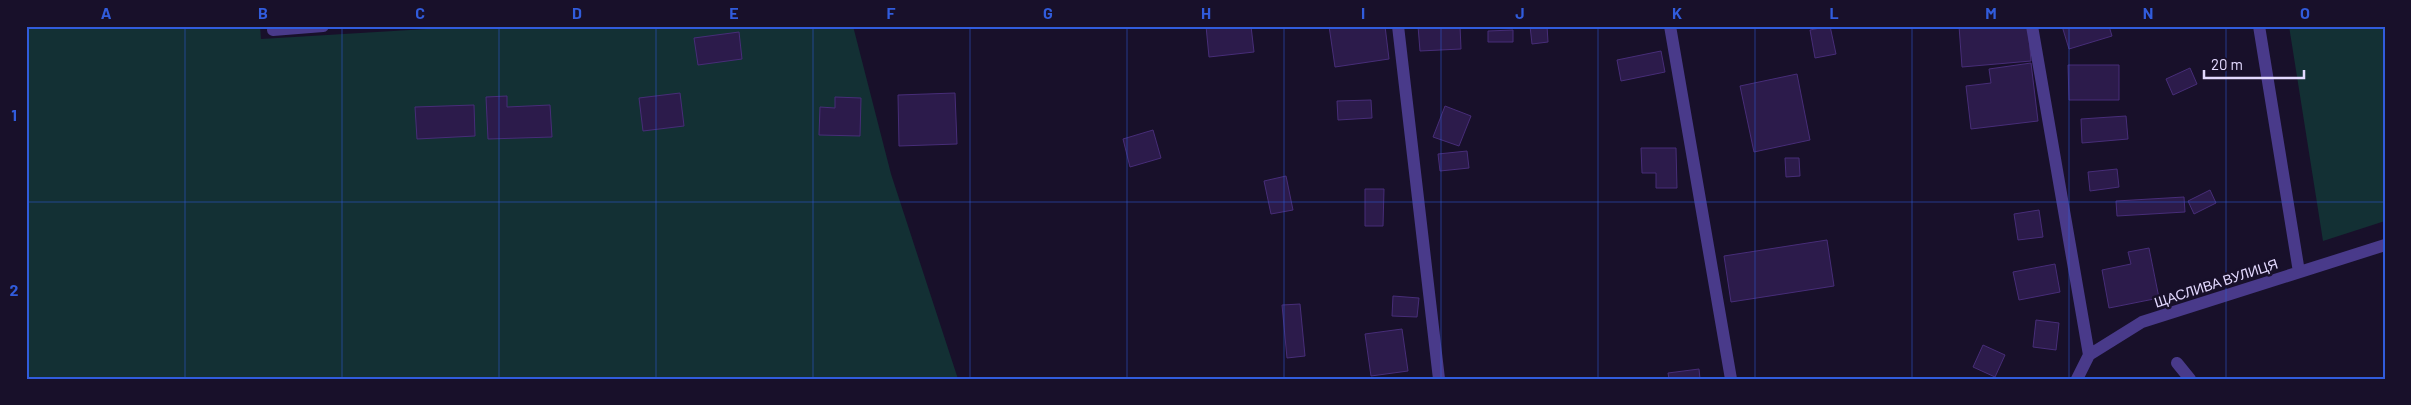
<svg xmlns="http://www.w3.org/2000/svg" width="2411" height="405" viewBox="0 0 2411 405" font-family="Barlow,sans-serif">
<rect width="100%" height="100%" fill="#18102a"/>
<path fill="#133034" d="M26,26H260L261,39L476,26H853L891,174L958,379H26Z
M2289,26H2385V221L2323,241Z"/>
<path fill="#2c1b4b" stroke="#472d78" d="M1206,26H1251L1254,52L1209,57Z
M1329,26H1385L1389,59L1335,67Z
M1418,26H1460L1461,49L1420,51Z
M1530,26H1547L1548,42L1532,44Z
M1830,26L1836,54L1815,58L1810,30Z
M1959,26H2028L2031,61L1962,67Z
M2062,26H2109L2112,36L2069,49Z
M1513,30V42H1488V31Z
M739,32L742,59L698,65L694,38Z
M1661,51L1665,72L1621,81L1617,60Z
M2031,63L2038,121L1971,129L1966,86L1991,83L1989,69Z
M2068,65H2119V100H2069Z
M2190,68L2197,84L2173,95L2166,79Z
M1797,74L1810,140L1754,152L1740,86Z
M680,93L684,126L643,131L639,98Z
M955,93L957,144L899,146L898,95Z
M507,96V107L550,105L552,137L488,139L486,97Z
M835,97L861,98L860,136L819,135L820,107L835,108Z
M1371,100L1372,118L1338,120L1337,101Z
M474,105L475,136L417,139L415,107Z
M1445,106L1471,116L1459,146L1433,137Z
M2126,116L2128,139L2082,143L2081,119Z
M1153,130L1161,158L1130,167L1123,139Z
M1641,148H1676L1677,188H1656V173H1642Z
M1467,151L1469,168L1440,171L1438,154Z
M1785,158H1799L1800,176L1786,177Z
M2117,169L2119,187L2090,191L2088,172Z
M1286,176L1293,210L1271,214L1264,181Z
M1365,189H1384L1383,226H1365Z
M2210,190L2216,203L2194,214L2188,201Z
M2184,197L2185,212L2117,216L2116,201Z
M2039,210L2043,237L2018,240L2014,214Z
M1827,240L1834,286L1731,302L1724,256Z
M2149,248L2159,298L2109,308L2102,270L2131,264L2128,252Z
M2055,264L2060,292L2019,300L2013,272Z
M1393,296L1419,298L1417,317L1392,316Z
M1300,304L1305,356L1287,358L1282,305Z
M2036,320L2059,323L2056,350L2033,347Z
M1402,329L1408,371L1371,376L1365,334Z
M1983,345L2005,355L1995,377L1973,367Z
M1699,369L1700,379H1669L1668,373Z"/>
<g fill="none" stroke-linecap="round" stroke-linejoin="round">
<path stroke="#493a8a" stroke-width="12" d="M1398,26L1439,379
M1670,26L1731,379
M2032,26L2089,355
M2259,26L2299,272
M273,30L323,26
M2177,363L2190,379
M2077,379L2089,355L2142,322L2385,245"/>
</g>
<path fill="none" stroke="#315cdc" stroke-width="1" stroke-opacity="0.55" d="M185,26V379M342,26V379M499,26V379M656,26V379M813,26V379M970,26V379M1127,26V379M1284,26V379M1441,26V379M1598,26V379M1755,26V379M1912,26V379M2069,26V379M2226,26V379M26,202H2385"/>
<g text-anchor="middle" stroke-width="5" stroke-linejoin="round" paint-order="stroke">
<g font-size="14" fill="#e3d9ff" stroke="#18102a">
<text transform="translate(2216 283) rotate(-18)" y="5">ЩАСЛИВА ВУЛИЦЯ</text>
</g>
</g>
<rect width="2411" height="405" fill="none" stroke="#18102a" stroke-width="55"/>
<path d="M2204 70v8h100v-8" fill="none" stroke="#e3d9ff" stroke-width="2.5"/>
<text x="2211" y="70" font-size="15" fill="#e3d9ff" stroke="#18102a" stroke-width="4" paint-order="stroke">20 m</text>
<rect x="28" y="28" width="2356" height="350" fill="none" stroke="#315cdc" stroke-width="2"/>
<g font-size="16" text-anchor="middle" font-weight="bold" fill="#315cdc">
<text x="106" y="19">A</text>
<text x="263" y="19">B</text>
<text x="420" y="19">C</text>
<text x="577" y="19">D</text>
<text x="734" y="19">E</text>
<text x="891" y="19">F</text>
<text x="1048" y="19">G</text>
<text x="1206" y="19">H</text>
<text x="1363" y="19">I</text>
<text x="1520" y="19">J</text>
<text x="1677" y="19">K</text>
<text x="1834" y="19">L</text>
<text x="1991" y="19">M</text>
<text x="2148" y="19">N</text>
<text x="2305" y="19">O</text>
<text x="14" y="121">1</text>
<text x="14" y="296">2</text>
</g>
</svg>
